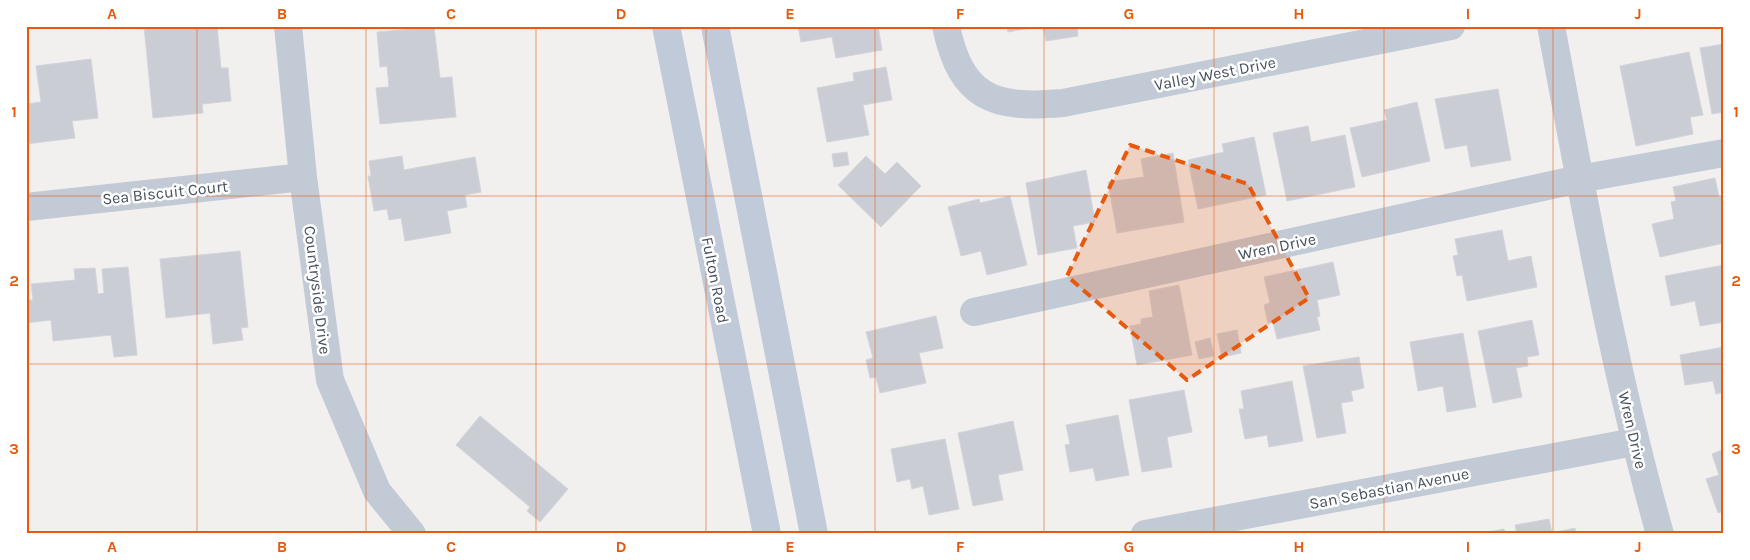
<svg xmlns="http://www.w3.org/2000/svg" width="1750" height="560" viewBox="0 0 1750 560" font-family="Karla,sans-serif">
<rect width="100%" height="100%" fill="#f2efef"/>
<path fill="#cbcdd5" stroke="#d3d4db" d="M144,26H217L221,68H228L231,101L202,104L203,113L153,118Z
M798,26H878L882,50L836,58L832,37L801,42Z
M1007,26H1040L1008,32Z
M1043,26H1077L1078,36L1046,41Z
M434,27L440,78L452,77L456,117L380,124L376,88L389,87L387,66L380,67L377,32Z
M1724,44V112L1712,114L1700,48Z
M1689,52L1703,115L1690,117L1693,134L1636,146L1620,66Z
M91,59L98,118L72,121L75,138L26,144V104L41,102L36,66Z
M886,67L892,100L863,105L869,135L827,142L817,88L854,81L853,73Z
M1498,89L1511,160L1471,167L1467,145L1445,149L1435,99Z
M1417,102L1430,161L1362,177L1350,128L1387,120L1384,110Z
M1308,126L1311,142L1345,135L1355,187L1287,201L1273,133Z
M1254,137L1266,195L1198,209L1188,160L1224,152L1222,144Z
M847,152L849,165L834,167L832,154Z
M1173,153L1184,222L1117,233L1108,182L1144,177L1141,159Z
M402,156L404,170L475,157L481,192L465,195L467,207L447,211L451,233L405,241L401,218L389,220L387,209L374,211L368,176H371L369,161Z
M866,156L885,174L897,162L921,186L881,227L838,185Z
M1086,170L1095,222L1073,226L1077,248L1038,255L1026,183Z
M1715,178L1719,197L1724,196V243L1660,257L1652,224L1674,219L1671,202L1676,201L1673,187Z
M1010,196L1027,265L987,275L981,251L961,256L948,207L979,199L980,203Z
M1502,230L1508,261L1531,256L1537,287L1467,301L1462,275L1457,276L1453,256L1458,255L1455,239Z
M240,251L248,327L241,328L243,340L213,344L210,313L166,318L160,259Z
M1333,262L1340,295L1317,300L1320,316L1317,317L1320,330L1277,339L1273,322L1268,323L1264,305L1270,303L1264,277Z
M1724,265V322L1700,326L1695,301L1671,306L1665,276Z
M128,267L137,355L114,357L111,335L53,341L51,320L26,323V300H33L31,284L75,280L74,269L95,268L98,294L104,293L102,269Z
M1179,285L1192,355L1137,365L1130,326L1141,324V319L1153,317L1149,291Z
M936,316L943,348L919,353L926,383L880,393L876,377L870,378L866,360L873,358L866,332Z
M1532,320L1539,355L1527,357L1528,366L1516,368L1522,397L1493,403L1478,331Z
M1237,330L1241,353L1222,357L1217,334Z
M1463,333L1476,407L1447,412L1443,386L1418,391L1410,342Z
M1210,338L1214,356L1199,359L1195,342Z
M1724,347V392L1716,394L1713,381L1685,385L1680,355Z
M1359,357L1364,388L1351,391L1353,401L1341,403L1346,433L1317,438L1303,366Z
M1292,381L1303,441L1269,447L1267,435L1245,439L1239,409H1244L1241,391Z
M1184,390L1192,432L1167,437L1172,467L1142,472L1129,400Z
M1118,415L1129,475L1096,481L1093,468L1070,472L1065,445L1070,444L1066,425Z
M480,416L568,489L540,522L527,511L530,507L456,445Z
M1013,421L1023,470L998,475L1003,500L973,506L958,433Z
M945,439L959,509L929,515L923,486L912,489L910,479L897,482L891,449Z
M1724,449V511L1718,513L1706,479L1719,475L1712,454Z
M1549,519L1552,533L1575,528L1576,534H1517L1515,525Z
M1504,529L1505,534H1479Z"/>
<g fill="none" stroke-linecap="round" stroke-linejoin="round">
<path stroke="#c2cad5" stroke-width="28" d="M288,26L303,177L330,380L377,491L412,534
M946,26C961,99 994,109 1063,103L1451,26
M1551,26C1583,196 1613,367 1660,534
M26,207L303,177
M974,312L1579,179L1724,153
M1145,534L1634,442"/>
<path stroke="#c1cad9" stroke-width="28" d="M666,26L767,534
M715,26L814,534"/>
</g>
<path fill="#e8590c" fill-opacity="0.2" stroke="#e8590c" stroke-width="4" stroke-dasharray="10 6" stroke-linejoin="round" d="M1130,145L1248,184L1309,298L1187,380L1067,276Z"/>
<path fill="none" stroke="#e8590c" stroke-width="1" stroke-opacity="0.55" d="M197,26V534M366,26V534M536,26V534M706,26V534M875,26V534M1044,26V534M1214,26V534M1384,26V534M1553,26V534M26,196H1724M26,364H1724"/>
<g text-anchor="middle" stroke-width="5" stroke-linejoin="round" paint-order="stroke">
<g font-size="16" fill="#46505e" stroke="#fff">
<text transform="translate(1215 73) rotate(-11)" y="6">Valley West Drive</text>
<text transform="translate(165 192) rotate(-6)" y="6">Sea Biscuit Court</text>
<text transform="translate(1277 246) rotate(-12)" y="6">Wren Drive</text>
<text transform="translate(716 280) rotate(79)" y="6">Fulton Road</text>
<text transform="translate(318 290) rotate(83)" y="6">Countryside Drive</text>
<text transform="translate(1633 430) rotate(77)" y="6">Wren Drive</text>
<text transform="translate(1389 488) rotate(-11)" y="6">San Sebastian Avenue</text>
</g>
</g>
<rect width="1750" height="560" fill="none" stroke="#ffffff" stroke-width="55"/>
<rect x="28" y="28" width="1694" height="504" fill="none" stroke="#e8590c" stroke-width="2"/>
<g font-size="16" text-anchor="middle" font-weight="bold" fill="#e8590c">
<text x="112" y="19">A</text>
<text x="282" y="19">B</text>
<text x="451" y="19">C</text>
<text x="621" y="19">D</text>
<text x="790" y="19">E</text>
<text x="960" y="19">F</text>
<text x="1129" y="19">G</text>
<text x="1299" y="19">H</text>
<text x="1468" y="19">I</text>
<text x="1638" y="19">J</text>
<text x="14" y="117">1</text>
<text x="1736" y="117">1</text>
<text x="14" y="286">2</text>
<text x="1736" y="286">2</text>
<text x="14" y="454">3</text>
<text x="1736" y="454">3</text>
<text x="112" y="552">A</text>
<text x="282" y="552">B</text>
<text x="451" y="552">C</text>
<text x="621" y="552">D</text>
<text x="790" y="552">E</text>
<text x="960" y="552">F</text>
<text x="1129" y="552">G</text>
<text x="1299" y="552">H</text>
<text x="1468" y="552">I</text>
<text x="1638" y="552">J</text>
</g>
</svg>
